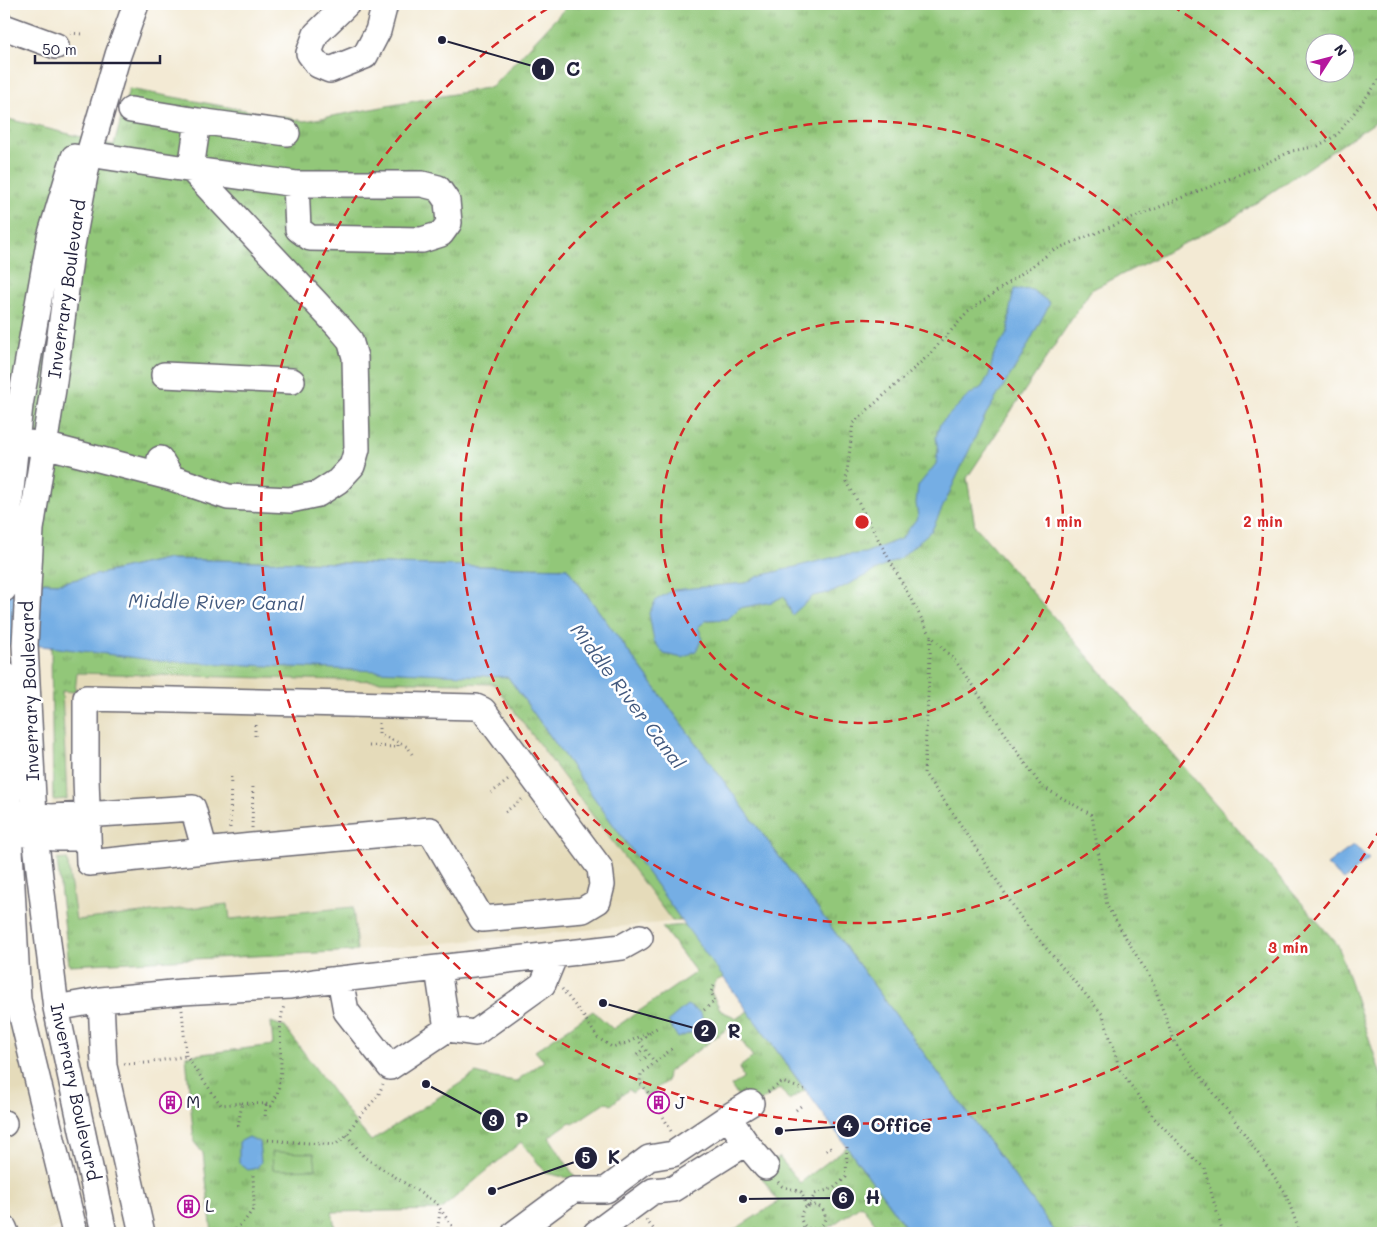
<svg xmlns="http://www.w3.org/2000/svg" width="1387" height="1237" viewBox="0 0 1387 1237" font-family="Mali,sans-serif">
<defs>
<pattern id="grass-tufts" width="24" height="20" patternUnits="userSpaceOnUse" patternTransform="scale(1.25)"><rect width="24" height="20" fill="#92c779"/><path d="M3 7l-1-3M5 7V3M7 7l1-3M15 17l-1-3M17 17v-4M19 17l1-3" fill="none" stroke="#77a164"/></pattern>
</defs>
<rect width="100%" height="100%" fill="#fff"/>
<filter id="ink" filterUnits="userSpaceOnUse"><feTurbulence type="fractalNoise" baseFrequency=".02" numOctaves="2"/><feDisplacementMap in="SourceGraphic" scale="10" xChannelSelector="R" yChannelSelector="G"/><feConvolveMatrix kernelMatrix="1 2 1 2 8 2 1 2 1" color-interpolation-filters="sRGB"/></filter>
<filter id="wash" filterUnits="userSpaceOnUse"><feTurbulence type="fractalNoise" baseFrequency=".0096" numOctaves="4" result="noise"/><feDisplacementMap in="SourceGraphic" scale="20" xChannelSelector="R" yChannelSelector="G"/><feGaussianBlur stdDeviation="1.12" result="paint"/><feColorMatrix in="noise" values="0 0 0 0 0 0 0 0 0 0 0 0 0 0 0 0 0 1.4 0 .05"/><feComposite in="paint" operator="in"/></filter>
<g filter="url(#wash)">
<rect width="100%" height="100%" fill="#f3ead4"/>
<path fill="#e5dbba" d="M51,647L161,661L508,677L682,921L357,951L69,965L52,817Z
M4,957L61,1226L43,1233H4Z"/>
<path fill="url(#grass-tufts)" stroke="#5a745a" fill-rule="evenodd" d="M569,4H1383V117L1229,221L1091,290L967,478L975,526L1338,945L1383,1081V1233H1056L567,568L165,559L60,583L4,579V118L114,145L129,89L305,121L492,87ZM1314,42H1344V72H1314Z
M51,647L508,677L682,921H672L494,684L77,673L75,692L62,691L67,799L53,800Z
M67,859L76,920L228,904L230,919L353,907L357,951L69,965L57,860Z
M686,925L724,977L716,981L711,992L721,1011L737,1018L748,1011L805,1090L789,1100L780,1088L747,1110L731,1086L743,1079L740,1067L753,1057L731,1026L668,1072L667,1081L655,1089L657,1095L649,1101L639,1088L632,1093L629,1089L611,1105L606,1102L573,1124L570,1122L549,1137L577,1180L546,1173L521,1142L440,1210L332,1212L336,1233H212L203,1153L194,1142L186,1056L273,1045L271,1022L285,1027L355,1122L371,1141L476,1073L495,1078L516,1081L544,1061L535,1051L593,1011L613,1029L696,972L662,927Z
M847,1147L910,1233H883L861,1205L827,1229L830,1233H729L778,1202L759,1173L779,1157L800,1183Z"/>
<path fill="#92c779" stroke="#5a745a" d="M272,1152L314,1153L316,1169L273,1170Z"/>
<path fill="#74aee4" stroke="#4b6890" d="M1014,289L1032,290L1050,303L1021,358L986,414L932,530L900,558L833,592L813,596L792,615L784,596L772,602L739,608L728,619L707,620L698,627L702,638L697,650L683,658L664,654L654,641L649,613L656,600L673,590L745,583L759,576L839,556L865,553L901,539L918,517L916,503L918,486L936,464L938,451L936,437L940,424L968,396L982,387L989,375L994,354L1008,332L1010,309Z
M165,559L567,568L1056,1233H910L682,921L508,677L161,661L51,647L21,644L4,646V579L25,582L60,583Z
M1354,845L1369,859L1344,880L1327,865Z
M687,1005L701,1013L703,1023L695,1031L678,1038L668,1021Z
M249,1137L259,1142L261,1162L257,1168L248,1170L239,1163V1142Z"/>
</g>
<g filter="url(#ink)">
<g fill="none" stroke-linecap="round" stroke-linejoin="round">
<defs>
<path id="minor" d="M347,4L316,34L309,53L318,65L330,70L365,56L378,31L385,4
M4,27L56,46
M131,110L198,121L287,133
M89,154L173,167L296,184H422L438,188L447,201L449,223L441,234L422,240L310,238L298,229L296,184
M164,375L292,381
M28,443L44,445L172,478
M160,459L172,478L228,497L290,500L318,494L338,481L352,466L357,449L355,357L350,340L338,326L191,169L198,121
M4,589L7,527L20,405L50,237L74,157
M4,674L9,831L18,1000L75,1233
M86,698L476,707L483,710L600,868L602,885L598,901L583,910L482,919L430,830L252,846L89,863L86,778Z
M18,814L52,817L193,808L205,851
M19,833L55,838H87
M340,979L346,1011L390,1067L447,1029L438,969
M56,1008L101,1000
M447,1029L475,1033L543,984L555,955
M728,1117L751,1103
M4,1123V1124
M746,1143L766,1167
M4,1228L6,1233
M104,1233L56,1008L35,836L25,645L31,529L53,389L71,251L89,154L118,55L136,4
M142,1233L104,1066L101,1000L182,992L290,986L314,982L622,947L640,937
M515,1233L573,1190H606L649,1158L673,1154L728,1117L746,1143L673,1189L653,1191L596,1233"/>
</defs>
<use href="#minor" stroke="#6b6871" stroke-width="28"/>
<path stroke="#6b6871" stroke-width="3" stroke-dasharray="1 4" stroke-linecap="butt" d="M70,33L82,34
M931,637L924,773L955,816L1023,921L1103,1015L1120,1070L1154,1118L1204,1168L1223,1233
M379,723V734L408,747L412,754
M255,736V721
M369,746L398,747V743
M491,793L510,779
M505,812L524,798
M230,828L231,769
M252,828L253,785
M562,989L584,1017L598,1038L612,1047L627,1043L659,1027
M182,1010L186,1056L221,1105L242,1103L238,1127
M704,1010L715,1001L711,992L714,986
M650,1033L639,1041L654,1061
M637,1055L644,1048
M641,1061L649,1055
M124,1064L147,1063L186,1056
M768,1092L782,1082L805,1090
M242,1103L266,1104L265,1117
M266,1104L271,1106C290,1078 274,1036 284,1006
M796,1110L801,1106
M671,1131L653,1098L640,1083L641,1074L674,1047
M347,1135L364,1157L436,1203L457,1233
M268,1140L335,1145L347,1135L355,1122L378,1096L383,1084
M826,1151L832,1146
M778,1182L782,1186L801,1192L807,1206
M801 1217a12 12 0 1 1 24 0a12 12 0 1 1-24 0Z
M808,1207L815,1194L834,1188L846,1177L847,1147
M646,1220L657,1233
M232,1233L246,1219L254,1208L253,1175
M437,1233L440,1211
M794,1233L805,1227
M1300,1233L1285,1192L1236,1122L1175,1043L1153,983L1107,906L1092,815L1041,786L957,663L931,636L846,480L853,423L928,356L968,312L1054,250L1253,169L1292,151L1318,146L1338,134L1383,75"/>
<use href="#minor" stroke="#fff" stroke-width="25"/>
</g>
</g>
<g fill="none" stroke="#d62828" stroke-width="2.5" stroke-dasharray="9 6">
<circle cx="862" cy="522" r="201"/>
<circle cx="862" cy="522" r="401"/>
<path d="M1381 828A602 602 0 1 1 552 6M1172 6A602 602 0 0 1 1381 216"/>
</g>
<defs>
<symbol id="building-ring" viewBox="-11 -11 22 22"><circle r="9.5" fill="#fff" stroke="#b5179e" stroke-width="1.5"/><path d="M-4-6H4V6H1V3H-1V6H-4ZM-2.5-4.3h1.7v1.8h-1.7ZM.8-4.3h1.7v1.8H.8ZM-2.5-1h1.7V.8h-1.7ZM.8-1h1.7V.8H.8Z" fill="#b5179e"/></symbol>
</defs>
<g fill-rule="evenodd">
<use href="#building-ring" x="158" y="1090" width="25" height="25"/>
<use href="#building-ring" x="646" y="1090" width="25" height="25"/>
<use href="#building-ring" x="176" y="1194" width="25" height="25"/>
</g>
<g text-anchor="middle" stroke-width="5" stroke-linejoin="round" paint-order="stroke">
<g font-size="18" fill="#22223b" stroke="#fff">
<text transform="translate(67 289) rotate(-82)" y="6">Inverrary Boulevard</text>
<text transform="translate(30 691) rotate(-92)" y="6">Inverrary Boulevard</text>
<text transform="translate(75 1092) rotate(78)" y="6">Inverrary Boulevard</text>
</g>
<g font-size="18" fill="#22223b" stroke="#fff" text-anchor="start">
<text x="186" y="1108">M</text>
<text x="675" y="1109">J</text>
<text x="205" y="1212">L</text>
</g>
<g font-size="19" font-style="italic" fill="#435a7f" stroke="#fff">
<text transform="translate(216 602) rotate(1)" y="7">Middle River Canal</text>
<text transform="translate(628 696) rotate(53)" y="7">Middle River Canal</text>
</g>
</g>
<circle cx="862" cy="522" r="8" fill="#d62828" stroke="#fff" stroke-width="2.5"/>
<g font-size="15" text-anchor="middle" font-weight="bold" fill="#d62828" stroke="#fff" stroke-width="5" stroke-linejoin="round" paint-order="stroke">
<text x="1063" y="527">1 min</text>
<text x="1263" y="527">2 min</text>
<text x="1288" y="953">3 min</text>
</g>
<path fill="none" stroke="#22223b" stroke-width="2" d="M442 40L543 69M603 1003L705 1031M426 1084L493 1120M779 1131L848 1126M492 1191L586 1158M743 1199L843 1198"/>
<g fill="#22223b" stroke="#fff" stroke-width="2">
<circle cx="442" cy="40" r="5"/>
<circle cx="603" cy="1003" r="5"/>
<circle cx="426" cy="1084" r="5"/>
<circle cx="779" cy="1131" r="5"/>
<circle cx="492" cy="1191" r="5"/>
<circle cx="743" cy="1199" r="5"/>
<circle cx="543" cy="69" r="12"/>
<circle cx="705" cy="1031" r="12"/>
<circle cx="493" cy="1120" r="12"/>
<circle cx="848" cy="1126" r="12"/>
<circle cx="586" cy="1158" r="12"/>
<circle cx="843" cy="1198" r="12"/>
</g>
<g font-size="15" text-anchor="middle" font-weight="bold" fill="#fff">
<text x="543" y="75">1</text>
<text x="705" y="1036">2</text>
<text x="493" y="1126">3</text>
<text x="848" y="1131">4</text>
<text x="586" y="1163">5</text>
<text x="843" y="1203">6</text>
</g>
<g font-size="19" text-anchor="middle" font-weight="bold" fill="#22223b" stroke="#fff" stroke-width="5" stroke-linejoin="round" paint-order="stroke">
<text x="573" y="76">C</text>
<text x="734" y="1038">R</text>
<text x="522" y="1127">P</text>
<text x="901" y="1132">Office</text>
<text x="614" y="1164">K</text>
<text x="873" y="1204">H</text>
</g>
<rect width="1387" height="1237" fill="none" stroke="#fff" stroke-width="20"/>
<g transform="translate(1330 58) rotate(54)"><circle r="24" fill="#ffffff" stroke="#a7a7b1"/>
<path d="M0-4L9 19L0 12L-9 19Z" fill="#b5179e"/>
<text y="-8" font-size="14" font-weight="bold" text-anchor="middle" fill="#22223b">N</text>
</g>
<path d="M35 55v8h125v-8" fill="none" stroke="#22223b" stroke-width="2.5"/>
<text x="42" y="55" font-size="15" fill="#22223b" stroke="#ffffff" stroke-width="4" paint-order="stroke">50 m</text>
</svg>
